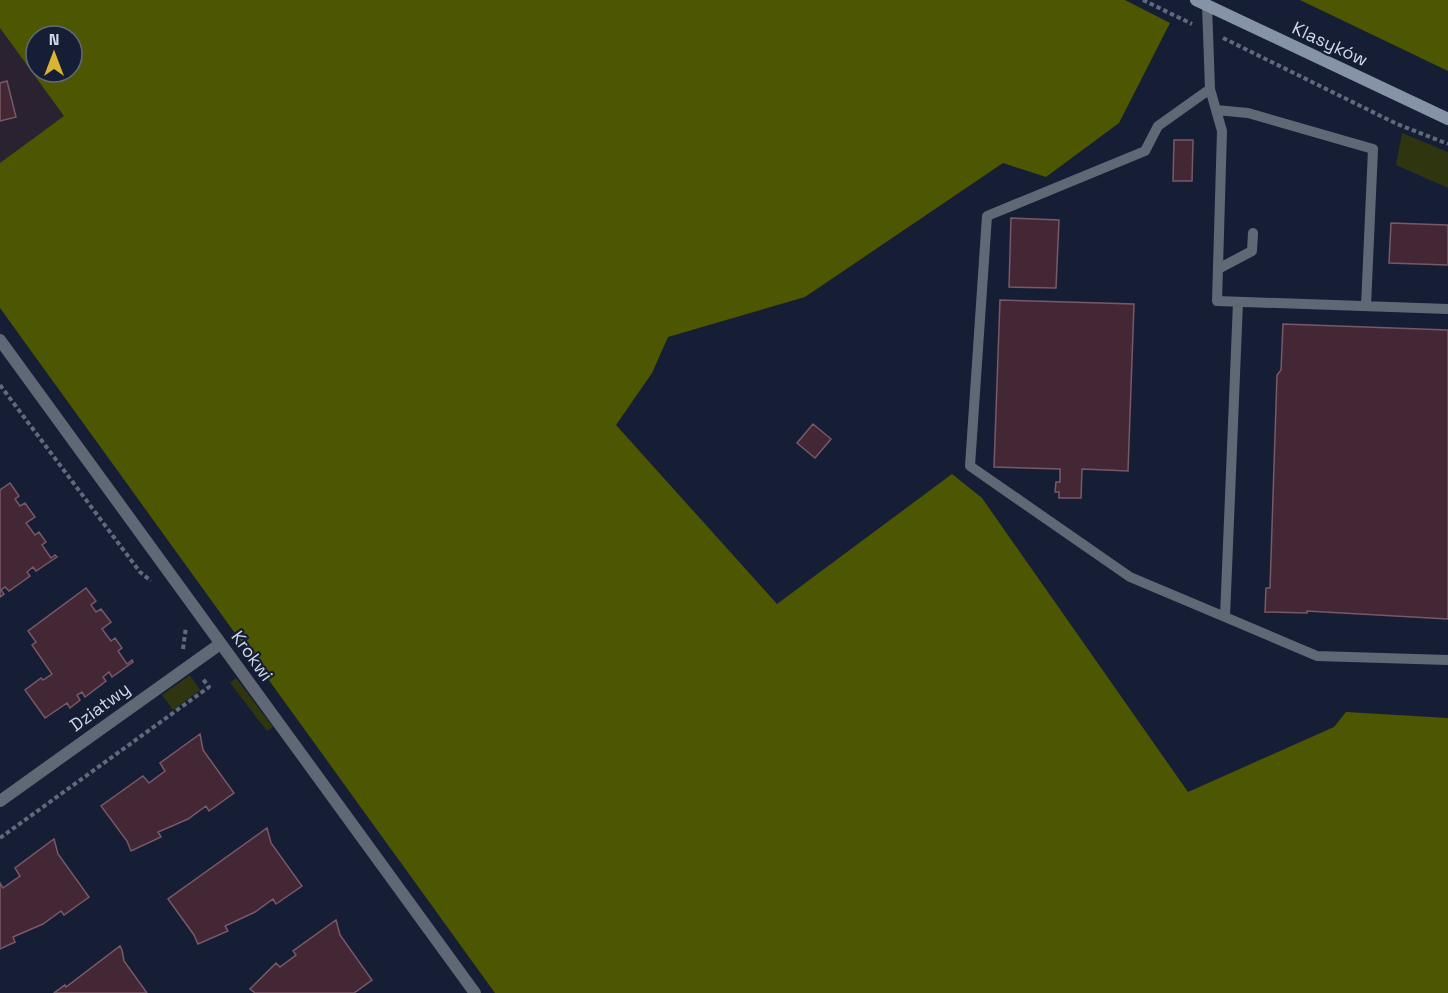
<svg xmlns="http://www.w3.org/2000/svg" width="1448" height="993" viewBox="0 0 1448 993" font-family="'Space Grotesk',sans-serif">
<rect width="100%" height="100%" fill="#161e36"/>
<path fill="#2b2231" d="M0,28L65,116L0,163Z"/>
<path fill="#2f350f" d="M1402,133L1448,152V188L1396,165Z
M190,675L200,690L173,710L162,695Z
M236,678L273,727L267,731L230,683Z"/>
<path fill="#4d5702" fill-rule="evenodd" d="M0,0H1125L1170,23L1119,123L1046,177L1003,163L805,297L668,337L652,373L616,425L777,604L952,474L982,498L1188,792L1334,727L1346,712L1448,718V993H495L0,308V163L64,116L0,28ZM36,36H72V72H36Z
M1300,0H1448V71Z"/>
<path fill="#442735" stroke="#795867" stroke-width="1.5" d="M7,81L16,117L0,121V83Z
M1174,140H1193L1192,181H1173Z
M1011,218L1059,220L1056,288L1009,287Z
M1391,223L1448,225V265L1389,263Z
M1000,300L1134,304L1128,471L1082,469L1081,498H1059V492H1055L1056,482H1060V469L994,467Z
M1283,324L1448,330V619L1307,611V613L1265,612L1266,588H1270L1277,375L1281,370Z
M813,424L831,439L815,458L797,443Z
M10,483L19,496L15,499L20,506L25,503L35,517L26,523L35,535L39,532L46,542L42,545L51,558L55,555L57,557L36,571L33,567L27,572L30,576L9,591L5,587L1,590L4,594L0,597V490Z
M86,588L96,601L91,605L96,612L101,609L111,622L102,629L111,641L115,638L122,648L118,651L127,664L132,660L133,662L112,677L109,672L103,677L106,681L85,697L82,692L77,695L80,700L70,708L67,703L45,718L25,690L41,678L43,680L52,674L32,645L36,642L28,631Z
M200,734L203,750L234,793L209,811L206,806L188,819L158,832L161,837L131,851L127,841L101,806L143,776L149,783L165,771L160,763Z
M267,828L271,843L302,886L276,904L273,899L255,912L225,926L228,931L198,944L194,935L168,899Z
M54,839L58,854L89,897L64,915L61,911L43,924L13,937L15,942L0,949V883L3,888L20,876L15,868Z
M336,920L340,935L372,980L354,993H255L250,989L276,963L280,967L296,955L293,951Z
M120,946L122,950L124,961L147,993H54L65,985L66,987Z"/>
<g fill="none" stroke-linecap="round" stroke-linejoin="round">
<path stroke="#62697e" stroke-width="4" stroke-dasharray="4.5 3" stroke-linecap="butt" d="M1143,0L1192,24
M1223,38L1397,124L1448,144
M0,385L140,572L151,581
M183,649L186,627
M0,838L209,687L202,678"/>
<path stroke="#616875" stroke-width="10" d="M1207,5L1210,89L1222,131L1217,301L1448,309
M1210,89L1158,126L1145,151L987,216L970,466L1130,577L1225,617
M1216,110L1248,113L1373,149L1366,306
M1218,269L1252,251L1253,233
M1238,302L1225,617L1317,656L1448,660"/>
<path stroke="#616875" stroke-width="12" d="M0,340L475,993
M0,801L220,644"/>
<path stroke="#8692a6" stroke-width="12" d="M1196,0L1448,119"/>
</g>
<g text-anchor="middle" stroke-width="4.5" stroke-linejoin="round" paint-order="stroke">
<g font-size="18" fill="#d1d8e9" stroke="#161e36">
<text transform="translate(1330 44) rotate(25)" y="6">Klasyków</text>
<text transform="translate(252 656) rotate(54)" y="6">Krokwi</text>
<text transform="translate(100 707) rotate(-36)" y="6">Dziatwy</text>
</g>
</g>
<g transform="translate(54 54)"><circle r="28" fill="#161e36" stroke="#61687e" stroke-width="1.5"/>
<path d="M0-4.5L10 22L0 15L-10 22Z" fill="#d9b334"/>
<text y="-9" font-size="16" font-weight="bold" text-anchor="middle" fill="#d1d8e9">N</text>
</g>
</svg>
